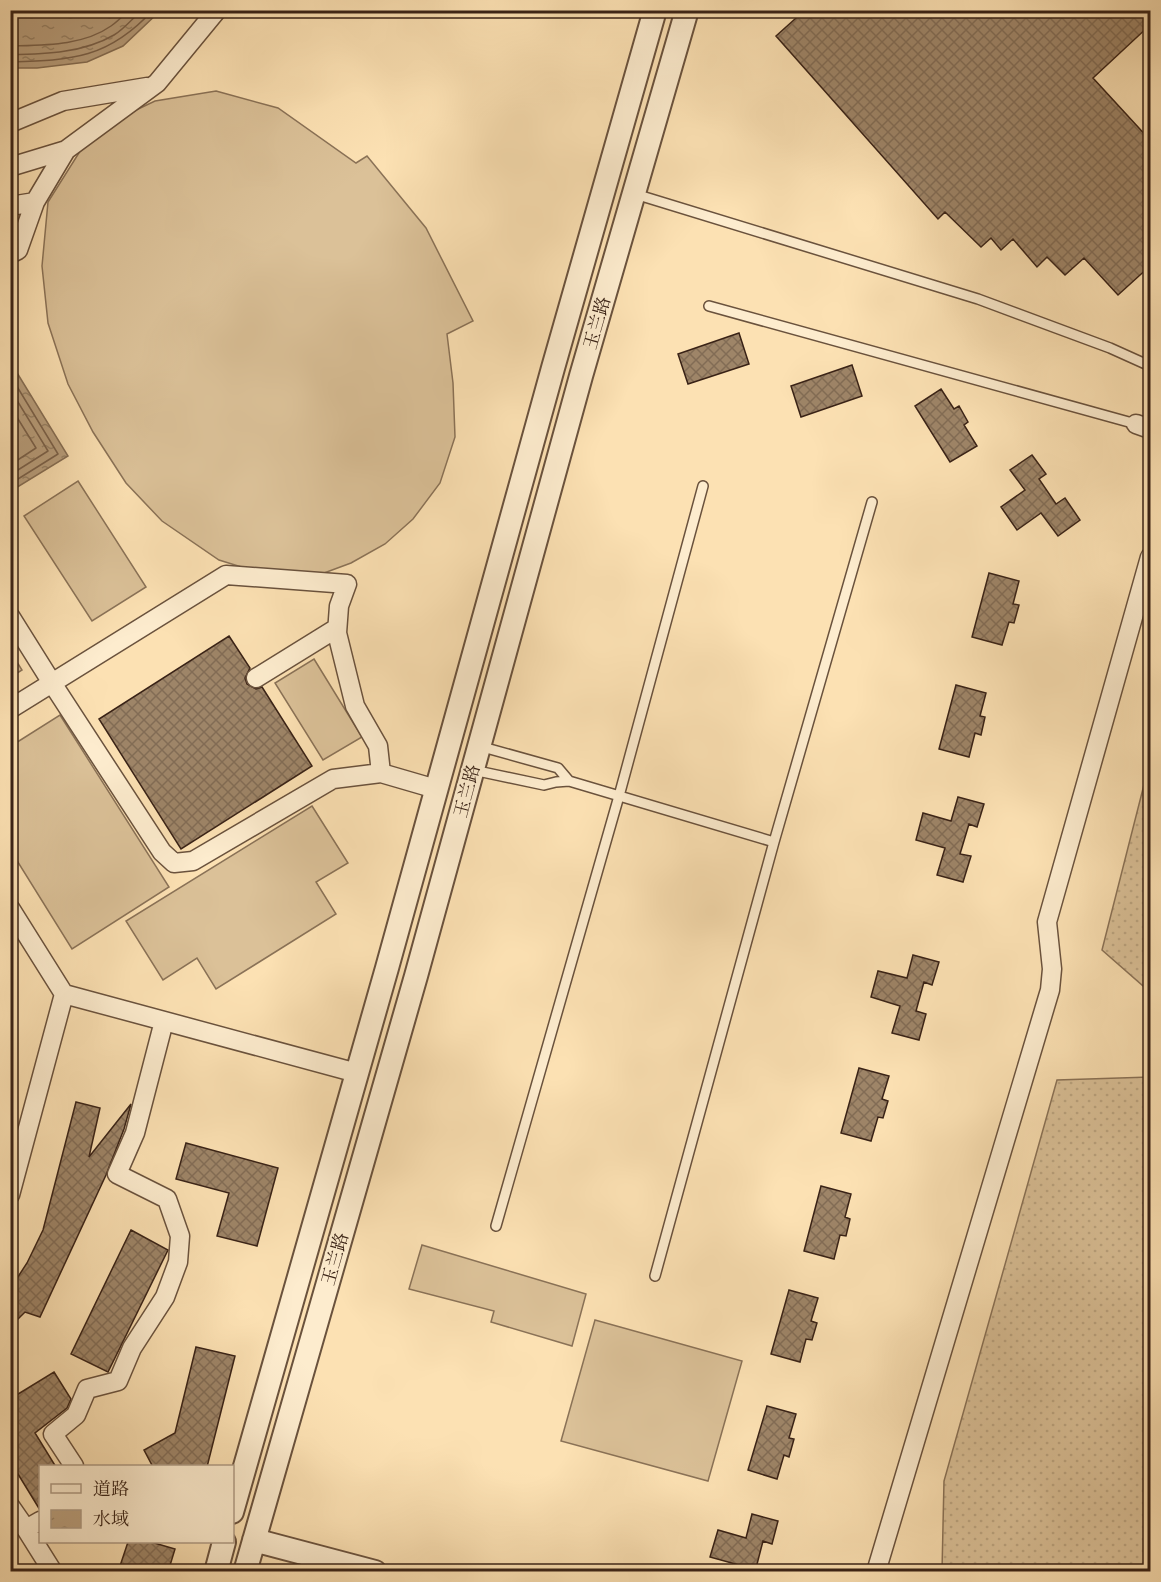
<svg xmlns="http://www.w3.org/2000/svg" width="1161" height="1582" viewBox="0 0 1161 1582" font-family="'IM FELL French Canon','Noto Serif SC',serif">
<defs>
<pattern id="grass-dots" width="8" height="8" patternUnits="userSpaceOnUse" patternTransform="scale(1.5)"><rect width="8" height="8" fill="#dbc198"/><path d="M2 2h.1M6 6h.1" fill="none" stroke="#bda682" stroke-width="1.8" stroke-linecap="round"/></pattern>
<pattern id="water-ripples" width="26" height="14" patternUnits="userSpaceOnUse" patternTransform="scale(1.5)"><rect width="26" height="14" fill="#baa07e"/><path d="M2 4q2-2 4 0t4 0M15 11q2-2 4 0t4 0" fill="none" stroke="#988266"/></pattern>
<pattern id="building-cross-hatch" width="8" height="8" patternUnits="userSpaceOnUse" patternTransform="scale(1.5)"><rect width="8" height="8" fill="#9e8568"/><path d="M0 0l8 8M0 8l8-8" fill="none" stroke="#826c55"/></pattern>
</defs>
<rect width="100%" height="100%" fill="#fce1b3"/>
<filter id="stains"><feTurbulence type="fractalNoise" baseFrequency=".00333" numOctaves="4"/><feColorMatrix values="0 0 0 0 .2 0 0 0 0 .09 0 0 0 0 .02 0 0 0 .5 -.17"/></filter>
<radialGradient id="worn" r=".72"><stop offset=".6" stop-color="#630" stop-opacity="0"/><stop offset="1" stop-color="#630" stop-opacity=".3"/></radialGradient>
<path fill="url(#grass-dots)" stroke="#8a7257" stroke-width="1.5" d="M1150,761V992L1102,950Z
M1150,1077V1561L1135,1571H942L944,1481L1057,1080Z"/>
<path fill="#dbc198" stroke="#8a7257" stroke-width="1.5" d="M216,91L278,108L356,163L367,156L426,228L473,321L447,334L453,383L455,437L440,483L413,519L385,544L351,563L316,576L274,577L219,560L162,521L126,483L93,432L68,384L48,323L42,266L48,202L82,148L115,120L155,101Z
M78,481L146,587L92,621L24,516Z
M10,651L22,670L11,677H10Z
M314,659L362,737L323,760L275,683Z
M60,715L169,887L72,949L11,851V746Z
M312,806L348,863L316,882L336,914L216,989L197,958L163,980L126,921Z
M422,1245L586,1294L572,1346L491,1322L494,1311L409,1289Z
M595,1320L742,1361L708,1481L561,1441Z"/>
<path fill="url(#water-ripples)" stroke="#866e54" stroke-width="1.5" d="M10,11L11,10L160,11L123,46L87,62L37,68H11Z
M11,363L68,456L11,491H10Z"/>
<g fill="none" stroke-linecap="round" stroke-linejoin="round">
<path stroke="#7a614a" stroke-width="1.5" d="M10,46C43,45 83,46 111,26C117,22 123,16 129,10
M10,55C46,54 83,53 114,35C124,29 133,18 142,10
M10,62C72,60 108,59 153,10
M10,375L58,454L10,484
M10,389L48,451L10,475
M10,406L36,448L10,465"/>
</g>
<path fill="url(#building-cross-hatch)" stroke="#392216" stroke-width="1.5" d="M805,10H1150V25L1093,78L1150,140V266L1118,295L1084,258L1065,275L1047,257L1037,267L1013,239L1001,250L991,238L981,247L945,212L938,219L776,36Z
M739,333L749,364L688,384L678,354Z
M852,365L862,396L801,417L791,386Z
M941,389L954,409L959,406L968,422L964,425L977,446L950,462L915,406Z
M1032,455L1046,474L1039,479L1056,504L1065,498L1080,520L1058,536L1041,513L1017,530L1001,507L1025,490L1010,470Z
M989,573L1019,581L1013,604L1019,605L1014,623L1009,622L1002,645L972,637Z
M229,636L250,668L245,678L247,684L256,689L262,687L312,766L181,849L99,719Z
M956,685L986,693L980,716L985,717L981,735L975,733L969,757L939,749Z
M958,797L984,804L977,827L969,824L960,854L971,856L963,882L937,875L945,848L916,840L923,813L951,821Z
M913,955L939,962L932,985L924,982L916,1011L926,1014L919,1040L892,1033L900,1006L871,997L878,971L907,978Z
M859,1068L889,1076L882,1099L888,1101L883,1118L878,1117L871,1141L841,1133Z
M76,1102L100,1108L89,1157L131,1104L124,1129L106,1175L40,1317L25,1312L10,1327V1289L27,1263L43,1230Z
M186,1143L278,1168L257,1246L217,1236L229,1193L176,1179Z
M821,1186L851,1194L845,1217L850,1219L846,1236L840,1235L834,1259L804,1251Z
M131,1230L168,1250L108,1372L71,1354Z
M789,1290L818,1298L811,1321L817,1323L812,1340L806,1339L800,1362L771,1354Z
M196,1347L235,1356L207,1467H153L144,1450L175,1433Z
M54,1372L71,1399L67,1408L35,1433L56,1467H40V1510L10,1461V1399Z
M767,1406L796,1414L789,1438L794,1439L789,1457L784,1455L777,1479L748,1470Z
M752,1514L778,1521L772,1544L763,1541L755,1572H737L739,1565L710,1557L718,1530L746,1538Z
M128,1542H151L175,1549L168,1572H118Z"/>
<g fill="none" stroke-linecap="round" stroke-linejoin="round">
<defs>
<path id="service" d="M635,194L978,299L1110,348L1150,366
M709,306L1136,424
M479,746L558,768L569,781
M473,770L544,785L556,782L569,781L774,842
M496,1226L619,796L703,486
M655,1276L774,842L872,502"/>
<path id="minor" d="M10,123L63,101L147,87
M10,167L66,150
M10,206L35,202L66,150L157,83L217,10
M10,254L18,250L35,202
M1136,424L1150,429
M10,616L52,683L162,852L174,863L193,861L333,779L381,773
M256,678L337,628
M10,709L226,575L347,584L339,606L337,633L355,706L378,746L381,773L436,789
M10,908L64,994L357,1073
M10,1195L64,994
M74,1466L53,1434L76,1415L87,1389L118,1381L132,1348L165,1297L178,1262L180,1236L167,1199L117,1174L135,1133L164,1021
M10,1506L26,1529L40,1521
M26,1529L53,1572
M876,1572L1050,990L1052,969L1047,922L1150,557"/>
<path id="tertiary" d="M232,1512L387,968L553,368L655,10
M254,1540L375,1572
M216,1572L224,1542
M245,1572L416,976L581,376L687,10"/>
</defs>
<use href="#service" stroke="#6a523d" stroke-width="12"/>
<use href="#minor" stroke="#6a523d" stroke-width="21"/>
<use href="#tertiary" stroke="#6a523d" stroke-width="26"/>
<use href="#service" stroke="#fdecce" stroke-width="9"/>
<use href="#minor" stroke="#fdecce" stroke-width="18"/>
<use href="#tertiary" stroke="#fdecce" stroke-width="22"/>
</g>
<g text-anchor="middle" stroke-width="4.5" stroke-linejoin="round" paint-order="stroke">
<g font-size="18" fill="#392216" stroke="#fdecce">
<text transform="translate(597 323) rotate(-74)" y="6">玉兰路</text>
<text transform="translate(467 791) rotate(-75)" y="6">玉兰路</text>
<text transform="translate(335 1259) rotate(-74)" y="6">玉兰路</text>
</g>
</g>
<rect width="1161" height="1582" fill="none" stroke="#fce1b3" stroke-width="36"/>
<rect x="12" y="12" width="1137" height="1558" fill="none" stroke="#392216" stroke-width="3"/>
<rect x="18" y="18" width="1125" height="1546" fill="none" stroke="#392216" stroke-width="1.5"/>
<rect x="39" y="1465" width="195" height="78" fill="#fdecce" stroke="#af9b84" stroke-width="1.5"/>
<rect x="51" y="1484" width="30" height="9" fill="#fdecce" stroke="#af9b84" stroke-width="1.5"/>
<text x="93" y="1495" font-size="18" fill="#392216">道路</text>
<rect x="51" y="1510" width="30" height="18" fill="url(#water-ripples)" stroke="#af9b84" stroke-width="1.5"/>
<text x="93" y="1525" font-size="18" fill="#392216">水域</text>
<rect width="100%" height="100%" filter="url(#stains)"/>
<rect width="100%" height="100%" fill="url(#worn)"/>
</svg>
